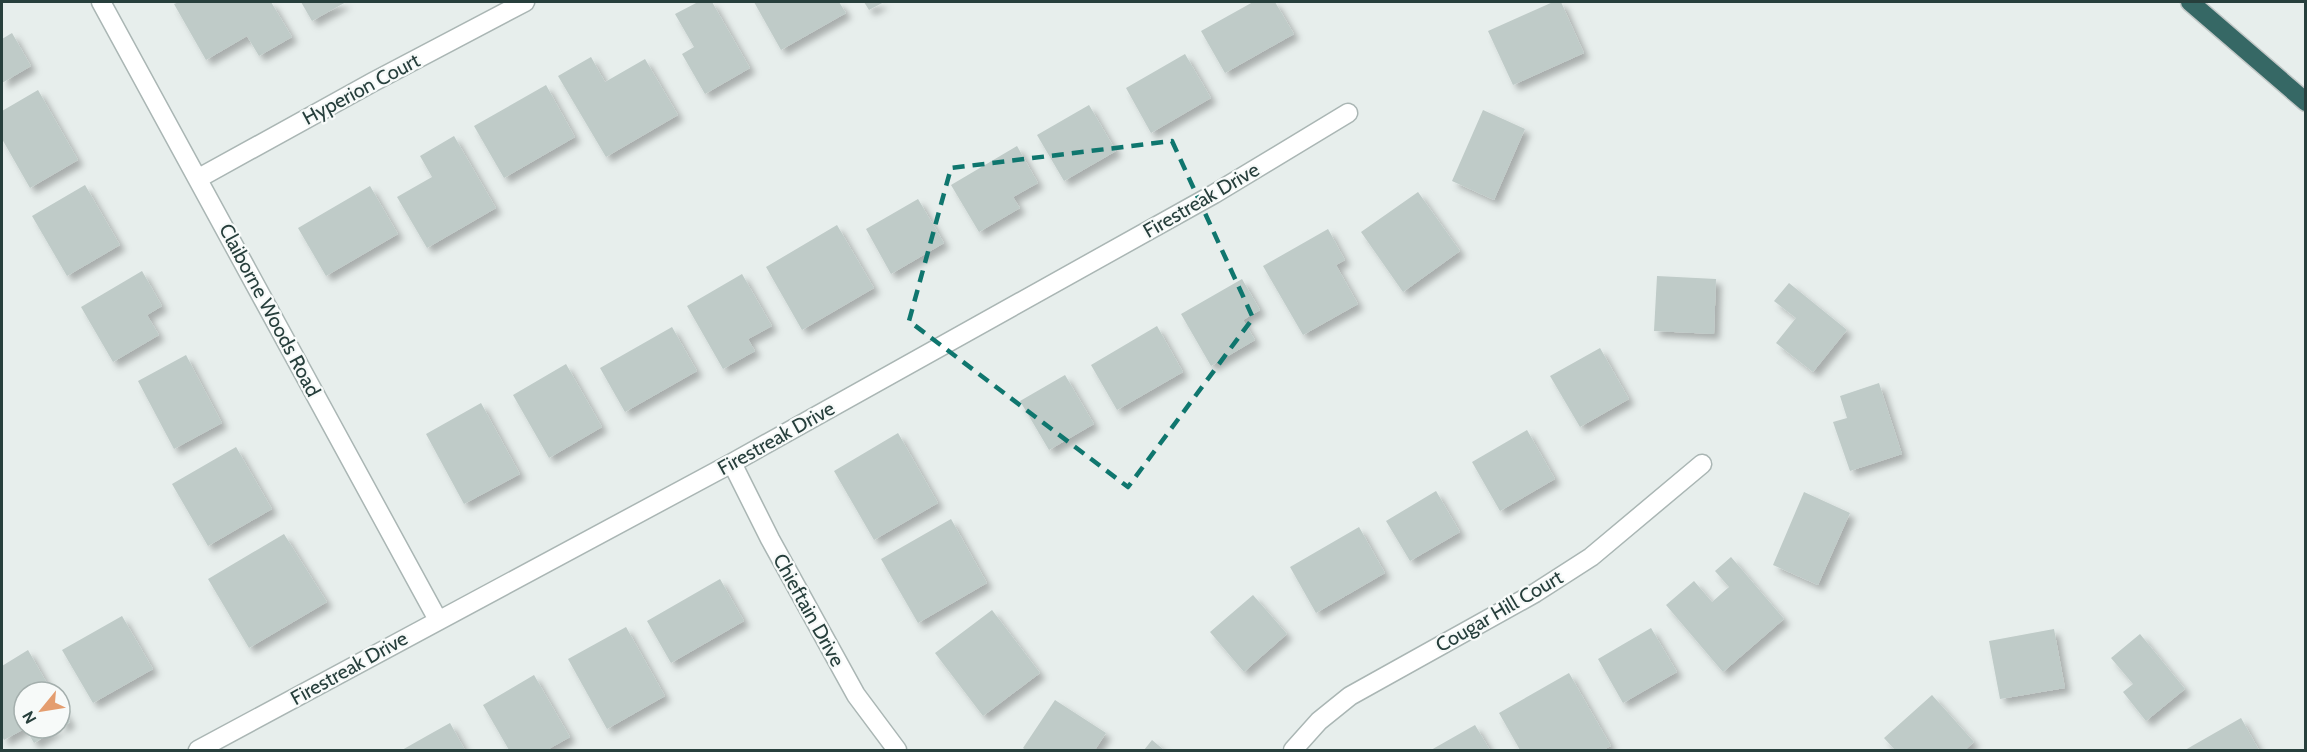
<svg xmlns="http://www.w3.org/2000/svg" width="2307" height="752" viewBox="0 0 2307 752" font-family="Cabin,sans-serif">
<defs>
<filter id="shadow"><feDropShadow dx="5.5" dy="5.5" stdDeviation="3" flood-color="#0004"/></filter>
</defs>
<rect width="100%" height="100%" fill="#e7eeec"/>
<path fill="#bfcbc8" filter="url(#shadow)" d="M179,2H271L292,37L259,56L247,36L206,60L174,4Z
M301,2H346L312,21Z
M698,2H712L750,68L705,94L682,54L694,47L675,14Z
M754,2H839L846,13L781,50Z
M864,2H884L869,10Z
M1253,2H1275L1294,34L1225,73L1201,31Z
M1553,2H1561L1584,53L1513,85L1488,31Z
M12,33L31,66L2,83V39Z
M1185,54L1211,98L1151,133L1126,88Z
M591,57L605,82L645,59L678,115L606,157L558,76Z
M546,85L575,137L504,178L474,126Z
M38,90L78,160L30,188L2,139V111Z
M1089,105L1116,151L1064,181L1037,135Z
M1483,110L1525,129L1494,200L1452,181Z
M454,136L496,208L427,248L397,197L432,177L420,156Z
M1017,146L1038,183L1013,197L1020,208L979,232L951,185Z
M85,185L120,245L67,276L32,216Z
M370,186L398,234L326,276L298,228Z
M1418,192L1460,251L1403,292L1361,232Z
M918,199L944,243L891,274L866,229Z
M837,225L874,288L802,330L766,267Z
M1328,229L1345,260L1336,265L1358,304L1303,335L1263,266Z
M142,271L162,306L147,315L159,335L113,362L81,307Z
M742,274L772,326L748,339L755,351L723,369L687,306Z
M1657,276L1716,279L1714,334L1654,331Z
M1242,279L1260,310L1243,320L1255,340L1211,366L1181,314Z
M1789,283L1847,330L1813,372L1776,343L1796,318L1774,301Z
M1157,326L1183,372L1117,410L1091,365Z
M672,327L697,371L625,412L600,368Z
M1600,348L1629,399L1580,427L1550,376Z
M186,355L222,423L174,449L138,381Z
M566,364L602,427L549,458L513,395Z
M1065,375L1094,424L1049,450L1020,401Z
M1879,383L1902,454L1850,471L1833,422L1847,418L1840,396Z
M481,403L520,474L464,504L426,434Z
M1527,430L1555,479L1500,511L1472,462Z
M898,433L938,503L874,540L834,471Z
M236,447L272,509L208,546L172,484Z
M1436,491L1460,532L1410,561L1386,521Z
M1804,492L1850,513L1818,585L1773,565Z
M951,519L987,583L918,623L881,559Z
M1359,527L1385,573L1316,613L1290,567Z
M284,534L327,602L249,648L208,579Z
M1731,557L1784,619L1723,672L1666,605L1694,581L1712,602L1729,587L1715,571Z
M720,579L744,621L671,663L647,621Z
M1253,595L1287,634L1244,672L1210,632Z
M992,610L1040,673L983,716L935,653Z
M122,616L153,669L93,703L62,650Z
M626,627L665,696L607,729L568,659Z
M1651,628L1677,672L1623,703L1598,659Z
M2054,629L2065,688L2000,699L1989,641Z
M2140,634L2185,689L2146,721L2123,692L2133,684L2111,658Z
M28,650L52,692H24V729L4,740L2,736V666Z
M1569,673L1611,746L1603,750H1520L1499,713Z
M534,675L570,737L547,750H509L483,705Z
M1932,695L1974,742L1965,750H1895L1884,738Z
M1055,700L1106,733L1095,750H1026L1023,748Z
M60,705L70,722L60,728Z
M2241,718L2259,750H2185Z
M450,723L465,750H402L432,733Z
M1475,725L1490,750H1431Z
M25,728H60L34,743Z
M1152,740L1164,750H1144Z"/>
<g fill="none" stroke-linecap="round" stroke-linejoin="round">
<defs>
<path id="street" d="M101,2L438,620
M199,178L373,82L525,2
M732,463L770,539L856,695L897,750
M198,750L732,463L1214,194L1348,113
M1293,750L1319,721L1350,696L1535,593L1591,557L1702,464"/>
<path id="highway" d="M2190,2L2306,102"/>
</defs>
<use href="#street" stroke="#aab6b4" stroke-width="21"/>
<use href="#highway" stroke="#c3c9c8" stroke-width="21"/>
<use href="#street" stroke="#fff" stroke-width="18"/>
<use href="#highway" stroke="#366865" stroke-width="18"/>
</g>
<path fill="none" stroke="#0f766e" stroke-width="4.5" stroke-dasharray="12 8" stroke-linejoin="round" d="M1172,141L1253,318L1128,487L909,321L951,168Z"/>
<g text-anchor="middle" stroke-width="4.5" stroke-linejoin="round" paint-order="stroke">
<g font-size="20" fill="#273f3c" stroke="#f7faf9">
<text transform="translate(361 89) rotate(-28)" y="7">Hyperion Court</text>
<text transform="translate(1201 200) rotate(-30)" y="7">Firestreak Drive</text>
<text transform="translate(270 310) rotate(62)" y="7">Claiborne Woods Road</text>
<text transform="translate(776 438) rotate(-29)" y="7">Firestreak Drive</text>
<text transform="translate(809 610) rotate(61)" y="7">Chieftain Drive</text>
<text transform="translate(1499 611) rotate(-30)" y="7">Cougar Hill Court</text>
<text transform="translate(349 668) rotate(-29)" y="7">Firestreak Drive</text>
</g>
</g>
<rect width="2307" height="752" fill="none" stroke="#273f3c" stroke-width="6"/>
<g transform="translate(42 710) rotate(240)"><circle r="28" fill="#f7faf9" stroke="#a4afad" stroke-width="1.5"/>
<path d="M0-4.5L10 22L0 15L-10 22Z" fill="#e49d6f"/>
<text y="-9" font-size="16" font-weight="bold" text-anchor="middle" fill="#273f3c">N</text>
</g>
</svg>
